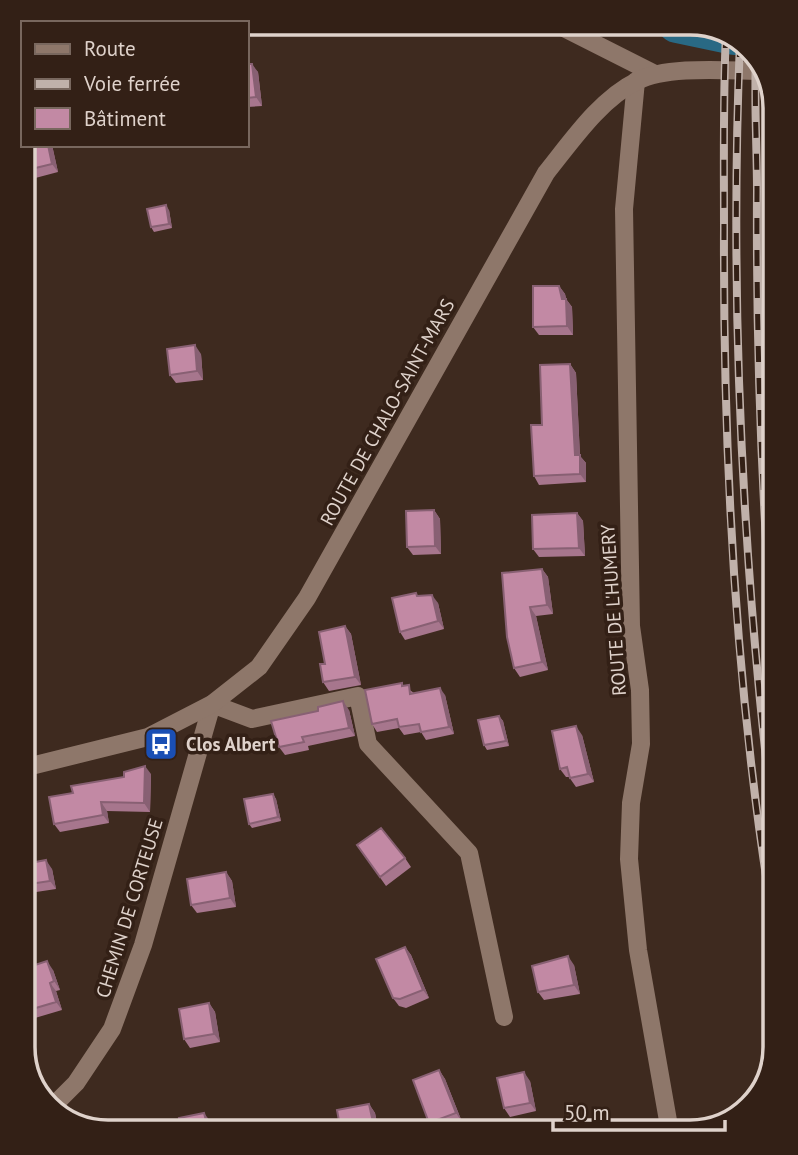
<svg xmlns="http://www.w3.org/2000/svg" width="798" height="1155" viewBox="0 0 798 1155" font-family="'PT Sans',sans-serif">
<rect width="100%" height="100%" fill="#3e2a1f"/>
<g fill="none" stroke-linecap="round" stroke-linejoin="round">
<path stroke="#296984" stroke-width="40" d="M677,23L734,35"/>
<path stroke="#8e776a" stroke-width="18" d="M554,23L655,74
M636,81L624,209L631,626L640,690L641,744L631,803L629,859L638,950L670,1132
M52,1107L76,1083L112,1029L143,945L212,704L252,719L358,696L368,744L469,853L504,1017"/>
<path stroke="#8e776a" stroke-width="18" d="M23,768L148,737L212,704L259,667L307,598L546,173C571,142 600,99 637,81C668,65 730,71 765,71"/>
<defs>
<path id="rail" d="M726,32C723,97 724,162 724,228C723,463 736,701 775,933
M740,41C729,307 743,574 775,838
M756,58C754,103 757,146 757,191C756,352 762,510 775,670"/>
</defs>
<use href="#rail" stroke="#c0b1aa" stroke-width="8"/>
<use href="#rail" stroke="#332016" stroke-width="5" stroke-dasharray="16" stroke-linecap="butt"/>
</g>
<path fill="#a7768d" d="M247,64L258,72L262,106L247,107Z
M23,145H52L58,172L24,181Z
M169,210L172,228L154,232L151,227Z
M23,224L25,226L30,248L23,250Z
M559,286L565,294L566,299L572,307L573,335H539L533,327Z
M201,354L203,380L176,383L170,375Z
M570,364L576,373L580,456L586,463V482L539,485L534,476L542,425Z
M434,510L440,519L441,554L413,555L407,547Z
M577,513L583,521L585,556L539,557L533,549Z
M542,569L548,577L553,614L536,616L548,670L520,677L514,668L507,637Z
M418,596L438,603L444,629L405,640L400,632Z
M345,626L351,634L361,685L329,691L323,682L325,664Z
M402,683L404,686L414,693L445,695L454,734L426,740L421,732L404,735L399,728L377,732L372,724Z
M349,710L355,736L308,746L309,750L285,755L279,747Z
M499,716L503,721L509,746L487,750L484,745Z
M582,735L594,782L576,787L569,777H566L560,769Z
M151,774L150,812L107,811L109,823L60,832L54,824L73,793Z
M273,794L276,799L281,821L252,828L249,824Z
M357,845L405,858L411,867L386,886Z
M23,859L52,869L56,889L23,894Z
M226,872L232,881L236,907L197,913L191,905Z
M405,947L411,955L429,998L406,1008L399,1006L393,998Z
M574,965L580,994L544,1000L538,992Z
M53,970L60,990L56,991L62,1010L35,1018L29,1010Z
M209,1003L215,1012L220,1042L190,1048L184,1039Z
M439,1070L445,1079L462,1122L435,1132L429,1123Z
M530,1081L536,1111L510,1117L504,1108Z
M369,1104L375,1113L379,1132H341Z"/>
<path fill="#886073" d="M252,64L258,72L262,106L256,97Z
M48,145H52L58,172L52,164Z
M166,205L169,210L172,228L169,224Z
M23,224L25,226L30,248L27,244Z
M559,286L565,294L567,301L566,299L572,307L573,335L567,326Z
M195,345L201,354L203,380L197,371Z
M570,364L576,373L580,456L586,463V482L580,474L575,455Z
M434,510L440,519L441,554L435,546Z
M577,513L583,521L585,556L579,548Z
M542,569L548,577L553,614L547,605Z
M432,595L438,603L444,629L438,621Z
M530,607L536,616L548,670L542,662Z
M345,626L351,634L361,685L355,677Z
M440,688L445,695L454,734L449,727Z
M343,701L349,710L355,736L349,728Z
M499,716L503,721L509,746L506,741Z
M576,726L582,735L594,782L588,774Z
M145,766L151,774L150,812L144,803Z
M273,794L276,799L281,821L278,817Z
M101,802L107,811L109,823L103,815Z
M46,860L52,869L56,889L50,881Z
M226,872L232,881L236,907L230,898Z
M405,947L411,955L429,998L423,990Z
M568,956L574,965L580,994L574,985Z
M47,961L53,970L60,990L54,981Z
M50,983L56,991L62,1010L56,1002Z
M209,1003L215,1012L220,1042L214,1034Z
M439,1070L445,1079L462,1122L456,1113Z
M524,1072L530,1081L536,1111L530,1103Z
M369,1104L375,1113L379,1132H377L374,1127Z
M204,1113L210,1121L213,1132H209Z"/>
<path fill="#c289a4" stroke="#886073" stroke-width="2" d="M247,64H252L256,97L247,98Z
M23,145H48L52,164L23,171Z
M166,205L169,224L151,227L147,209Z
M23,228L27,244L23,245Z
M533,286H559L562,299H566L567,326L533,327Z
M195,345L197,371L170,375L167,349Z
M570,364L575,455H580V474L534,476L531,425H542L540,365Z
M434,510L435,546L407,547L406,511Z
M577,513L579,548L533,549L532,515Z
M542,569L547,605L530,607L542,662L514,668L507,637L502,573Z
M416,593L417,596L432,595L438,621L400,632L392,598Z
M345,626L355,677L323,682L320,664H325L319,632Z
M402,683V686L409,685L410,694L440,688L449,727L421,732L419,724L399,727L397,719L372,724L365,690Z
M343,701L349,728L302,737L304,742L279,747L271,721L318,711V707Z
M499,716L506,741L484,745L478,720Z
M576,726L588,774L570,778L567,767L560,769L552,731Z
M145,766L144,803L101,802L103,815L54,824L49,797L73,793L71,786L124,777V772Z
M273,794L278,817L249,824L244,799Z
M381,828L405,858L380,877L357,845Z
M29,858L30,863L46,860L50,881L23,885V859Z
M226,872L230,898L191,905L187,879Z
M405,947L423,990L400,999L393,998L376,959Z
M568,956L574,985L538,992L532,966Z
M47,961L54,981L50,983L56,1002L29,1010L23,989V969Z
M209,1003L214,1034L184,1039L179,1009Z
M439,1070L456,1113L429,1123L413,1080Z
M524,1072L530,1103L504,1108L497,1078Z
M369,1104L374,1127L357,1132H341L337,1110Z
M204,1113L209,1132H182L179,1118Z"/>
<defs>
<symbol id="bus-square" viewBox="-11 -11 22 22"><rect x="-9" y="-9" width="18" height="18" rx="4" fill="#1a4fb4" stroke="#332016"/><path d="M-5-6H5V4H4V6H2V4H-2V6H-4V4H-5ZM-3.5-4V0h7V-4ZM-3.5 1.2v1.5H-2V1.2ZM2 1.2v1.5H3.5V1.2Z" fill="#fff"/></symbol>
</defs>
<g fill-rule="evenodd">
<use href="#bus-square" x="142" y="725" width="38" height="38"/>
</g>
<g text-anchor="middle" stroke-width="7" stroke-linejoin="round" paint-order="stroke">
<g font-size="19" fill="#dfd2cb" stroke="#332016">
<text transform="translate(387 412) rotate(-61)" y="7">ROUTE DE CHALO-SAINT-MARS</text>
<text transform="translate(613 610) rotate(-94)" y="7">ROUTE DE L'HUMERY</text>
<text transform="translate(129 908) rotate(-73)" y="7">CHEMIN DE CORTEUSE</text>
</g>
<g font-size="19" font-weight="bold" fill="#dfd2cb" stroke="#332016" text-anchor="start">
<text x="186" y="751">Clos Albert</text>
</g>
</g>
<path d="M0 0H798V1155H0ZM108 35H690A73 73 0 0 1 763 108V1047A73 73 0 0 1 690 1120H108A73 73 0 0 1 35 1047V108A73 73 0 0 1 108 35Z" fill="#332016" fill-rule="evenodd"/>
<path fill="none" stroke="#dfd2cb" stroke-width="3.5" d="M108 35H690A73 73 0 0 1 763 108V1047A73 73 0 0 1 690 1120H108A73 73 0 0 1 35 1047V108A73 73 0 0 1 108 35Z"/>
<rect x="21" y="21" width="228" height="126" fill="#332016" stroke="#78675e" stroke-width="2"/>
<rect x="35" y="44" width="35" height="10" fill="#8e776a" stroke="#78675e" stroke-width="2"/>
<text x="84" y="56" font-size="21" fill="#dfd2cb">Route</text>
<rect x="35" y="79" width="35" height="10" fill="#c0b1aa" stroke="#78675e" stroke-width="2"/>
<text x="84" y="91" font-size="21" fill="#dfd2cb">Voie ferrée</text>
<rect x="35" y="108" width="35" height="21" fill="#c289a4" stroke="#78675e" stroke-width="2"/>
<text x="84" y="126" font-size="21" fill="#dfd2cb">Bâtiment</text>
<path d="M553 1120v10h172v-10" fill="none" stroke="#dfd2cb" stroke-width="3.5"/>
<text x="564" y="1120" font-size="21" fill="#dfd2cb" stroke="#332016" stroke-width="5" paint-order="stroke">50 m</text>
</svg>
